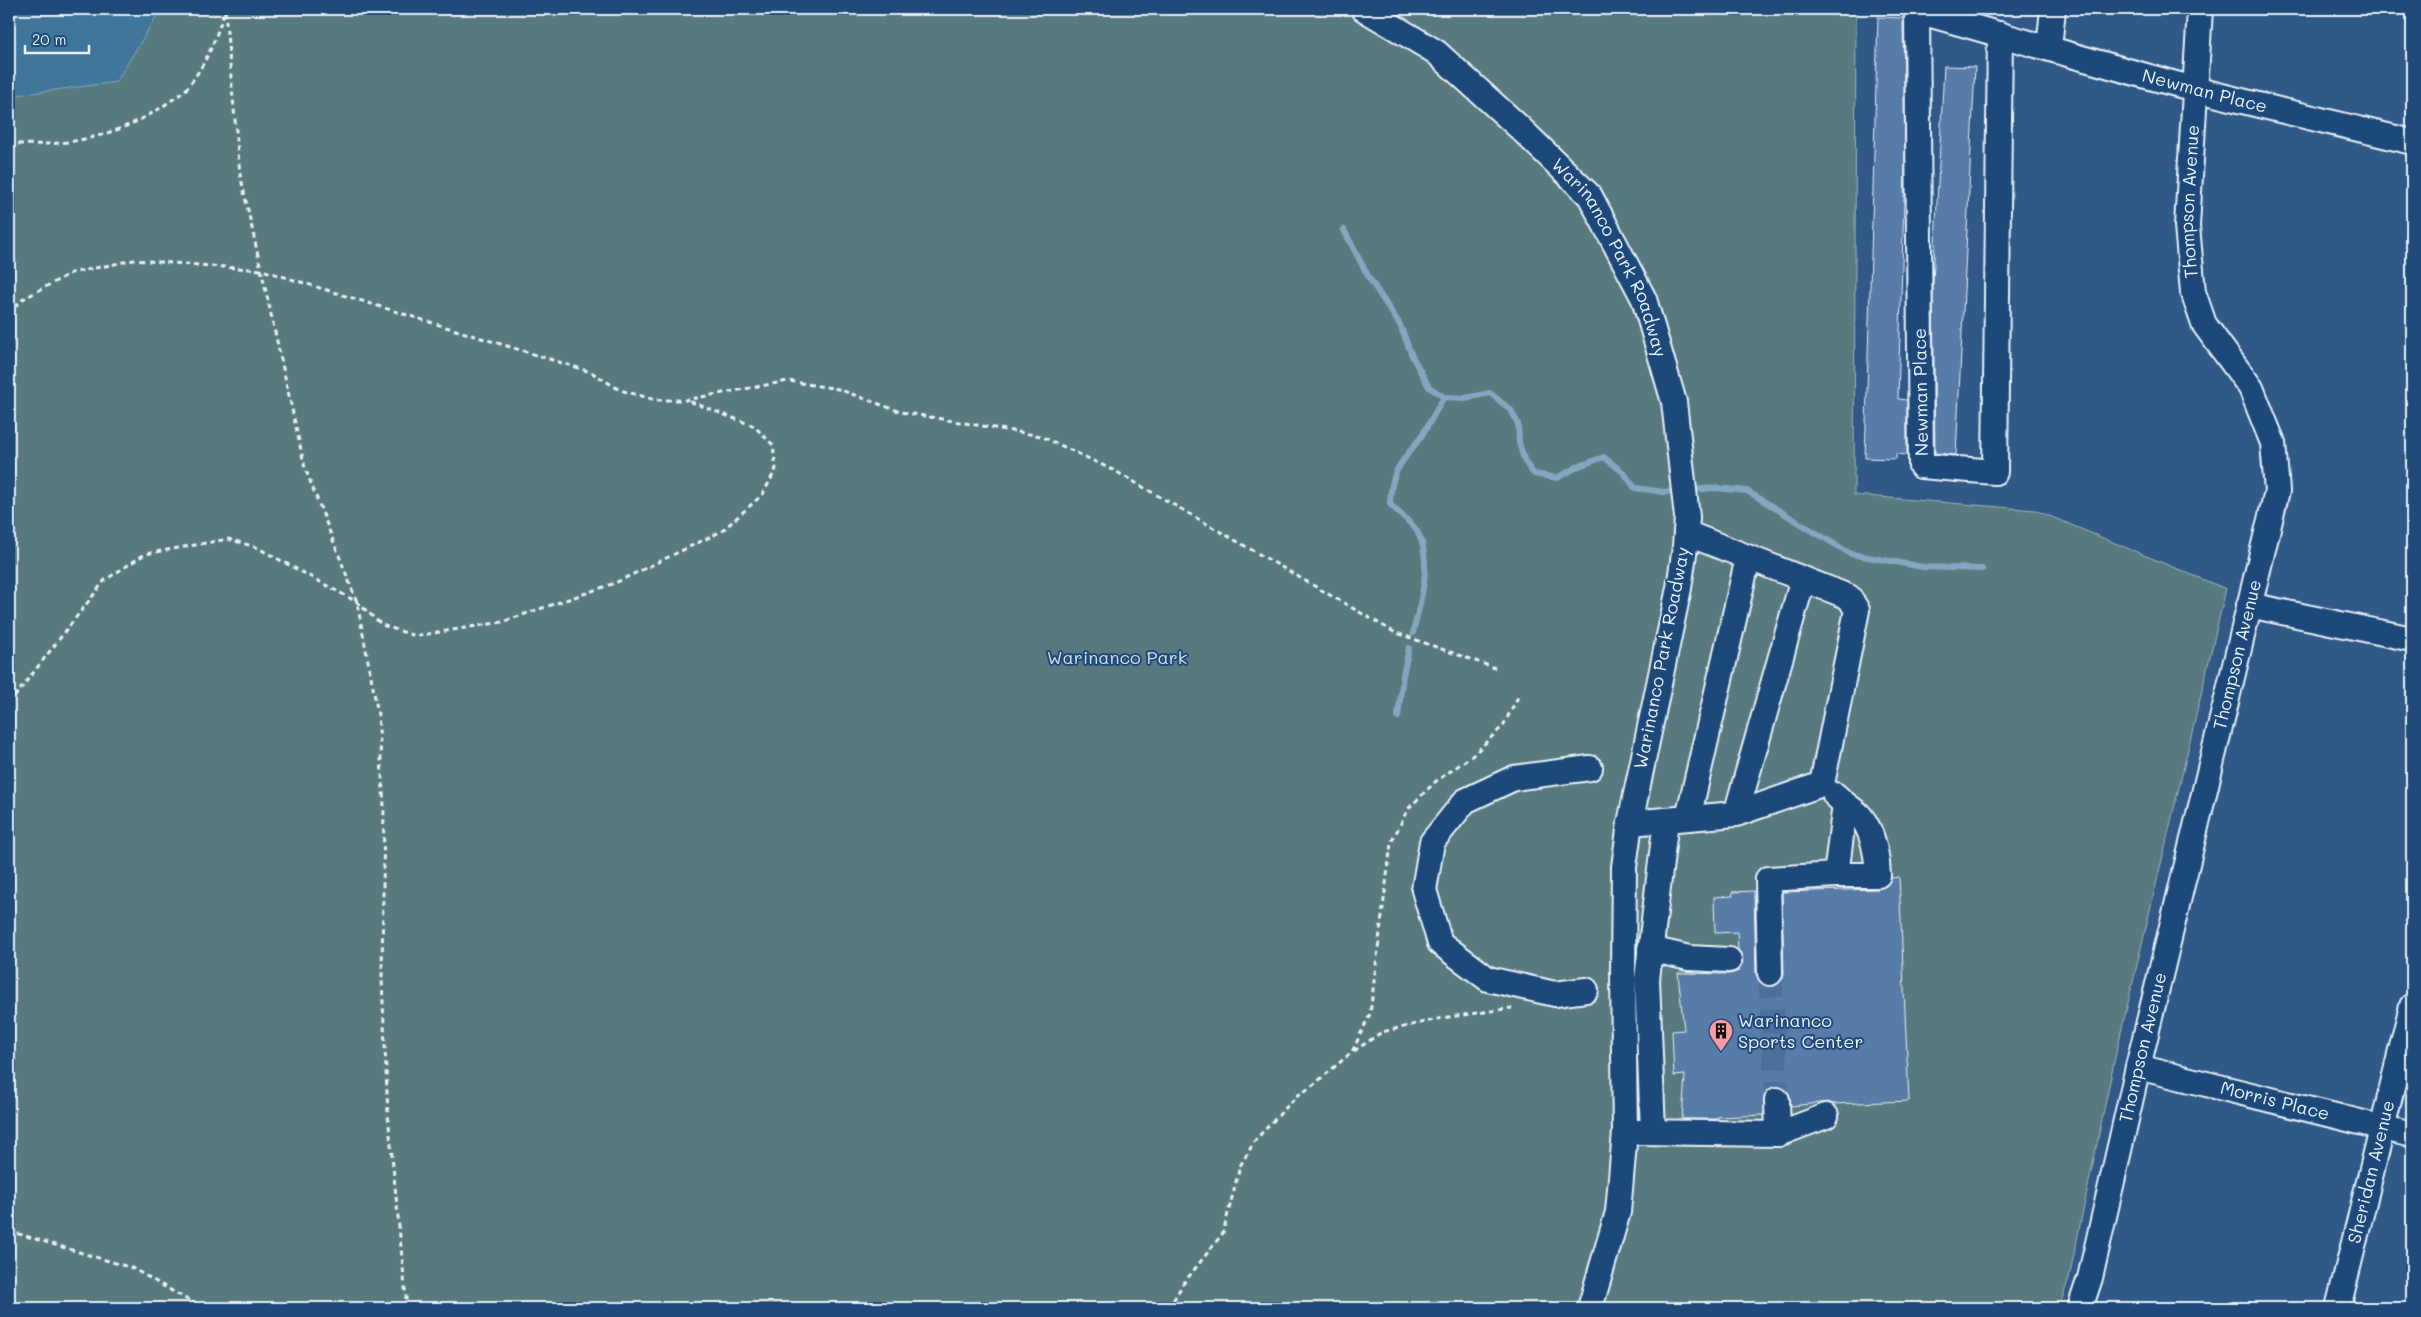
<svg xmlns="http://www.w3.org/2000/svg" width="2421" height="1317" viewBox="0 0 2421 1317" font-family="Mali,sans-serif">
<rect width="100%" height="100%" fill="#305988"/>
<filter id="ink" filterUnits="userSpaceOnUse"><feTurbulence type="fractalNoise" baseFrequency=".02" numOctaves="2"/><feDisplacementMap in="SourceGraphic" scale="10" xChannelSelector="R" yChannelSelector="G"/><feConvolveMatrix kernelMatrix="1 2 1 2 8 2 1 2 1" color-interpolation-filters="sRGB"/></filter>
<g filter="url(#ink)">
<path fill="#597a7e" stroke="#a0b6bb" d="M9,9H1856L1854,495L2035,510L2226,589L2114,1062L2069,1278L2059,1308H9Z"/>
<path fill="#3f769c" stroke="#83a7c1" d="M9,9H161L116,82L9,96Z"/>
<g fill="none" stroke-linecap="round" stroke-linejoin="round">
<path stroke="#83a7c1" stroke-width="6" d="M1344,230L1369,278L1400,325L1412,356L1429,387L1444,397L1465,398L1490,393L1511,410L1518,424L1519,443L1525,462L1534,474L1557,478L1579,466L1604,457L1624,473L1635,488L1664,492L1716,488L1747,491L1851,554L1923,567L1982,569
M1413,633C1420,602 1434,561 1417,531C1411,522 1398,513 1390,504C1391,469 1401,464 1420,438C1429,425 1436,410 1444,397
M1398,717L1403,675L1409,648"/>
</g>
<path fill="#587ca8" stroke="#e8f1f8" d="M1878,17L1903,18L1905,166L1898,399L1907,400V455L1896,454V459L1865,458Z
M1944,66L1975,67L1956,455L1935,453L1933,282Z
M1899,877L1909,1101L1833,1104L1828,1102L1791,1106L1788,1092L1783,1088L1776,1086L1769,1089L1765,1094L1764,1115L1717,1117L1718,1119H1682L1685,1075L1674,1076L1672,1031L1684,1030L1678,973L1729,974L1739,971L1743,961L1738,950L1737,932L1715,933L1714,897L1733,896L1732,892L1754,891L1756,974L1763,985L1771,987L1782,980L1784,973L1782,892L1878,889L1886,886L1891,878Z"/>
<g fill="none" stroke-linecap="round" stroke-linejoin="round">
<path stroke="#4c7099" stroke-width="24" stroke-dasharray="24 12" stroke-linecap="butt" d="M1770,973L1777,1100"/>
<defs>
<g id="minor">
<path id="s1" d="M1364,9L1436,52L1520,128L1590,196L1644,299L1674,402L1687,517L1685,547L1679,588L1630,823L1624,867L1623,973L1625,1132L1618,1212L1590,1308"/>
<path id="s2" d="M2000,34L1995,472L1921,466L1917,11C2010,37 2102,65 2195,89C2267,108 2340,124 2412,142"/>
<path d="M2049,48L2053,9"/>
<path d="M1686,533L1849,597L1857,610L1822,784"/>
<path d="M2249,605L2412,639"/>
<path d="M1835,795L1845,804L1836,875"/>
<path d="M1736,814L1803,579"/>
<path d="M1688,818L1748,558"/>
<path d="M1630,823L1736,814L1822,784"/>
<path d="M1650,949L1689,958L1729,960"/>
<path d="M1770,973L1768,879L1836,875H1878C1877,856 1874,833 1861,817C1857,812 1850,808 1845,804"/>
<path d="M1586,990L1555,994L1488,979L1440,943L1424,890L1432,842L1465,801L1514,778L1590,768"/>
<path id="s3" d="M2138,1067L2412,1135"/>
<path d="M1777,1100L1778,1134"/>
<path d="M1637,1132L1778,1134L1826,1116"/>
<path d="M1653,1132L1647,979L1666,820"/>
<path id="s4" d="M2080,1308L2090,1278L2138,1067L2277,491L2273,443L2251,388L2204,324L2193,292L2187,226L2200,9"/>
<path id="s5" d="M2338,1308L2412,1006"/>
</g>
</defs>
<use href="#minor" stroke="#e8f1f8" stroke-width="28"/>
<path stroke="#e8f1f8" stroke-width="3" stroke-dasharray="5 4" stroke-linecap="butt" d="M225,11L240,174L305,468L357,602L378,714L384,806L382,979L388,1115L407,1308
M9,143C64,149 124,135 169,102C175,98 182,94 187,88C207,62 214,43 224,13
M9,313L23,299L71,273L134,260L262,270L591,372L620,390L656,400H685L788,381L838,389L901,412L1041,436L1117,472L1394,632L1495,668
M9,704L105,580L145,554L228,539L256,547L357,602L382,625L415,636L502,622L615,583L722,531L763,494L776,469L773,445L754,426L686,400
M1354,1051L1382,1032L1442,1018L1512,1008
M9,1231L132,1268L202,1308
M1169,1308L1183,1284L1223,1233L1240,1166L1256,1139L1297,1096L1311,1087L1352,1052L1370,1014L1391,843L1408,809L1435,782L1472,756L1503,726L1518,697"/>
<use href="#minor" stroke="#1f4a7a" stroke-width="24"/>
</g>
</g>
<defs>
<symbol id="building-pin" viewBox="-11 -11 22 30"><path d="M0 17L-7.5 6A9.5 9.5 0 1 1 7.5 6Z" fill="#ff9aa2" stroke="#1f4a7a"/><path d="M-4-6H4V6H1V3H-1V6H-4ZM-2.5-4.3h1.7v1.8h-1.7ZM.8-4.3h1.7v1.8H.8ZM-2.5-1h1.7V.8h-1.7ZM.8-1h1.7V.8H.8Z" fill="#111"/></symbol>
</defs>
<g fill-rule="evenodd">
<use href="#building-pin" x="1707" y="1017" width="28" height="38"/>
</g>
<g text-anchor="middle" stroke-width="4" stroke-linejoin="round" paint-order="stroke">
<g font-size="18" fill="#e8f1f8" stroke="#1f4a7a">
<text dy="6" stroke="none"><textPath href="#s2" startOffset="1266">Newman Place</textPath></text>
<text dy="6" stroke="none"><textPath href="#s4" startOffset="1152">Thompson Avenue</textPath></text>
<text dy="6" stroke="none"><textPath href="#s1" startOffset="358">Warinanco Park Roadway</textPath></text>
<text transform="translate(1921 392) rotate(-91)" y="6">Newman Place</text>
<text dy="6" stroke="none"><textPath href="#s4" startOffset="672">Thompson Avenue</textPath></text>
<text transform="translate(1662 658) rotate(-79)" y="6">Warinanco Park Roadway</text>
<text dy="6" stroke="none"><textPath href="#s4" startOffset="268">Thompson Avenue</textPath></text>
<text dy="6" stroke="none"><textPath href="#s3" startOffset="141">Morris Place</textPath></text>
<text dy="6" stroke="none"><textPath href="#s5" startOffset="140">Sheridan Avenue</textPath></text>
</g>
<g font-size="18" fill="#d3dfe6" stroke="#1f4a7a">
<text x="1117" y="664">Warinanco Park</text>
</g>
<g font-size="18" fill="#e8f1f8" stroke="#1f4a7a" text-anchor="start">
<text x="1738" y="1027">Warinanco<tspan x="1738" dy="21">Sports Center</tspan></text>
</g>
</g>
<rect width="2421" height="1317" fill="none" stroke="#1f4a7a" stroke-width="30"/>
<rect x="15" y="15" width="2391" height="1287" fill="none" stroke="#e8f1f8" stroke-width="2" filter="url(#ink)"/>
<path d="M25 45v8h64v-8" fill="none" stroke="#e8f1f8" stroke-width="2.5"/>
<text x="32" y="45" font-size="15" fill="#e8f1f8" stroke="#1f4a7a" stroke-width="4" paint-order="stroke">20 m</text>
</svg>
